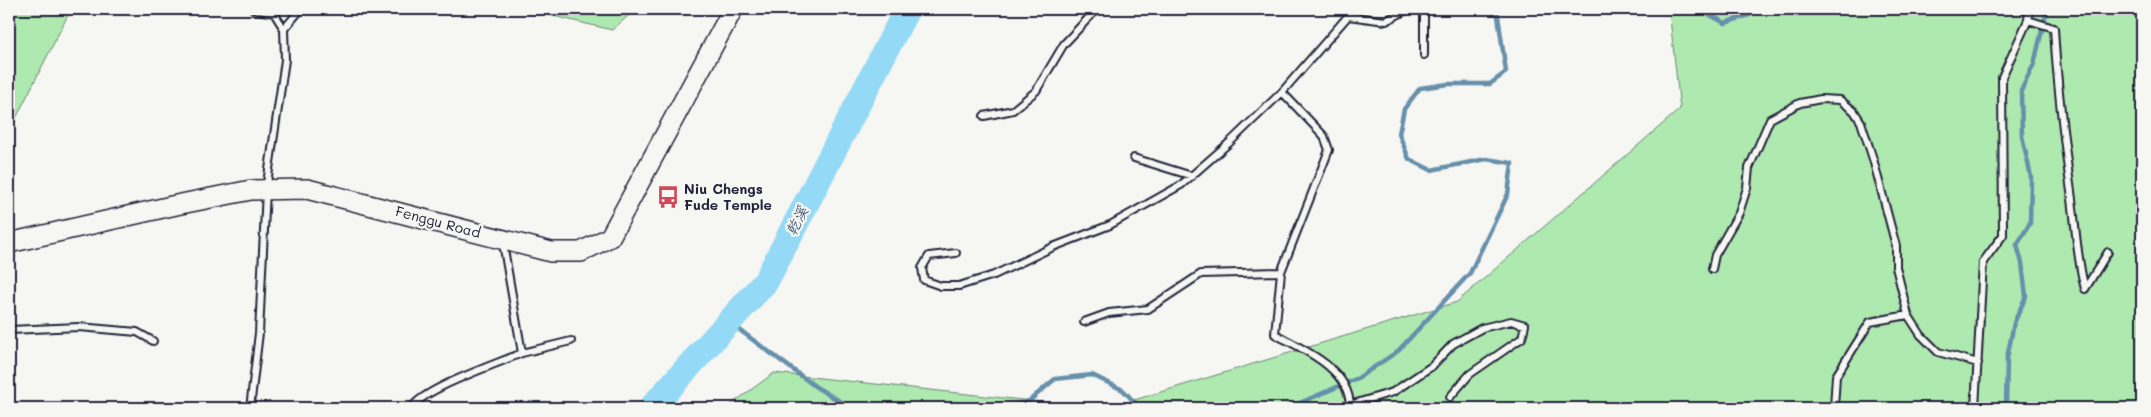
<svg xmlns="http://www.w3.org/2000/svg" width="2151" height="417" viewBox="0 0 2151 417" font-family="Mali,'LXGW WenKai TC',sans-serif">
<rect width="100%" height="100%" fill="#f6f6f2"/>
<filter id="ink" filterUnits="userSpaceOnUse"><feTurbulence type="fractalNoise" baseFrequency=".02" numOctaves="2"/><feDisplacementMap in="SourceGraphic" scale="10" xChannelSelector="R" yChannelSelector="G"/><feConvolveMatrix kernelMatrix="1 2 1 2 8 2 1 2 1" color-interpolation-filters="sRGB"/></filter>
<g filter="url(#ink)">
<path fill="#aee9af" stroke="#688675" d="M9,9H71L9,132Z
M524,9H636L612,30Z
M1669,9H2142V408H1108L1457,302L1680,109Z
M774,373L1096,408H726Z"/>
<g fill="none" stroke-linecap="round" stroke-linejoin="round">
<path stroke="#6690ab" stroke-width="4.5" d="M1699,9L1725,23L1749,15L1758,9
M729,322L816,387L851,408
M1004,408L1029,401L1055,379L1092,375L1123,390L1140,408
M1288,408L1358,378L1398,351L1470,273L1508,194L1512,163L1486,159L1431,170L1409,159L1399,134L1404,109L1420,88L1448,84H1490L1506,72L1497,9
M2006,408L2007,358L2014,323L2026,296L2022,263L2017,245L2030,223L2031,177L2022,136L2021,91L2034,64L2047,9"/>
<path stroke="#94d9f6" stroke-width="26" d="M651,408L766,281L907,9"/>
<defs>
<path id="lane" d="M1424,9V55
M2028,20L2054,28C2057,86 2064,142 2072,199C2076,230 2077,259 2085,289L2108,252
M284,29L301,9
M1282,92L1324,136L1329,150L1281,272L1275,334C1304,350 1348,368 1350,405L1344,408
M984,116L1013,110L1036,91L1064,44L1097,9
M1134,158L1192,176
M956,253L929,256L922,268L924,280L941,286H959L994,275L1053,247L1110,225L1181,185L1229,143L1282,92L1348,16L1386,21L1408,9
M1712,269L1715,255L1739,213L1747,188L1749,168L1770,119L1800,103L1821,99L1840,100L1854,111L1861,122L1873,159L1896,246V267L1908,315L1921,335L1938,352L1978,363
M1084,322L1109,313L1148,309L1201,274L1281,272
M9,330L79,327L137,332L153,341
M522,353L571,341
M1350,405L1393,392L1432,366L1453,344L1482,328L1511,321L1525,325L1522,338L1470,374L1450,397
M250,408L259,333L266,190L285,60L284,29L274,13L253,9
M412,408C422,389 499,363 522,353L503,243
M1834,408L1836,376L1870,322L1908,315
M1975,408L1983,262L2003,235L2002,77L2028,20L2029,9"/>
<path id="secondary" d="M9,243L176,205L251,190L307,189L551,252H581L610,237L733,9"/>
</defs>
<use href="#lane" stroke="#22223b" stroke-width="10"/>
<use href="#secondary" stroke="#22223b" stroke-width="22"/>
<use href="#lane" stroke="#f6f6f2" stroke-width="6"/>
<use href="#secondary" stroke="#f6f6f2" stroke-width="19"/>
</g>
</g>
<defs>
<symbol id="bus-bare" viewBox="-9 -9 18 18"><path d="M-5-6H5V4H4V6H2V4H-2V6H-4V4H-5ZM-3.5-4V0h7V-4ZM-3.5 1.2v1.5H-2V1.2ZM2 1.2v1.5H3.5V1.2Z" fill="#d1495b" stroke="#f6f6f2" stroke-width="2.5" paint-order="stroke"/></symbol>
</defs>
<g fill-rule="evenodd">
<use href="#bus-bare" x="652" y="181" width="32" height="32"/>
</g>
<g text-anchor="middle" stroke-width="4.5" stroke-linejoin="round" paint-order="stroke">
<g font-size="14" font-weight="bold" fill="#22223b" stroke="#f6f6f2" text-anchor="start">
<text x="684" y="194">Niu Chengs<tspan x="684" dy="16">Fude Temple</tspan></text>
</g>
<g font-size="14" fill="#22223b" stroke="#f6f6f2">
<text transform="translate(438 222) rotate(15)" y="5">Fenggu Road</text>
</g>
<g font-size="15" font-style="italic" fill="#445973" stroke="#f6f6f2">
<text transform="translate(797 221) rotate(-63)" y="5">乾溪</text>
</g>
</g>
<rect width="2151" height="417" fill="none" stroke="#f6f6f2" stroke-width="30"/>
<rect x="15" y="15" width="2121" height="387" fill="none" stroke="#22223b" stroke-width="2" filter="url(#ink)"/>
</svg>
